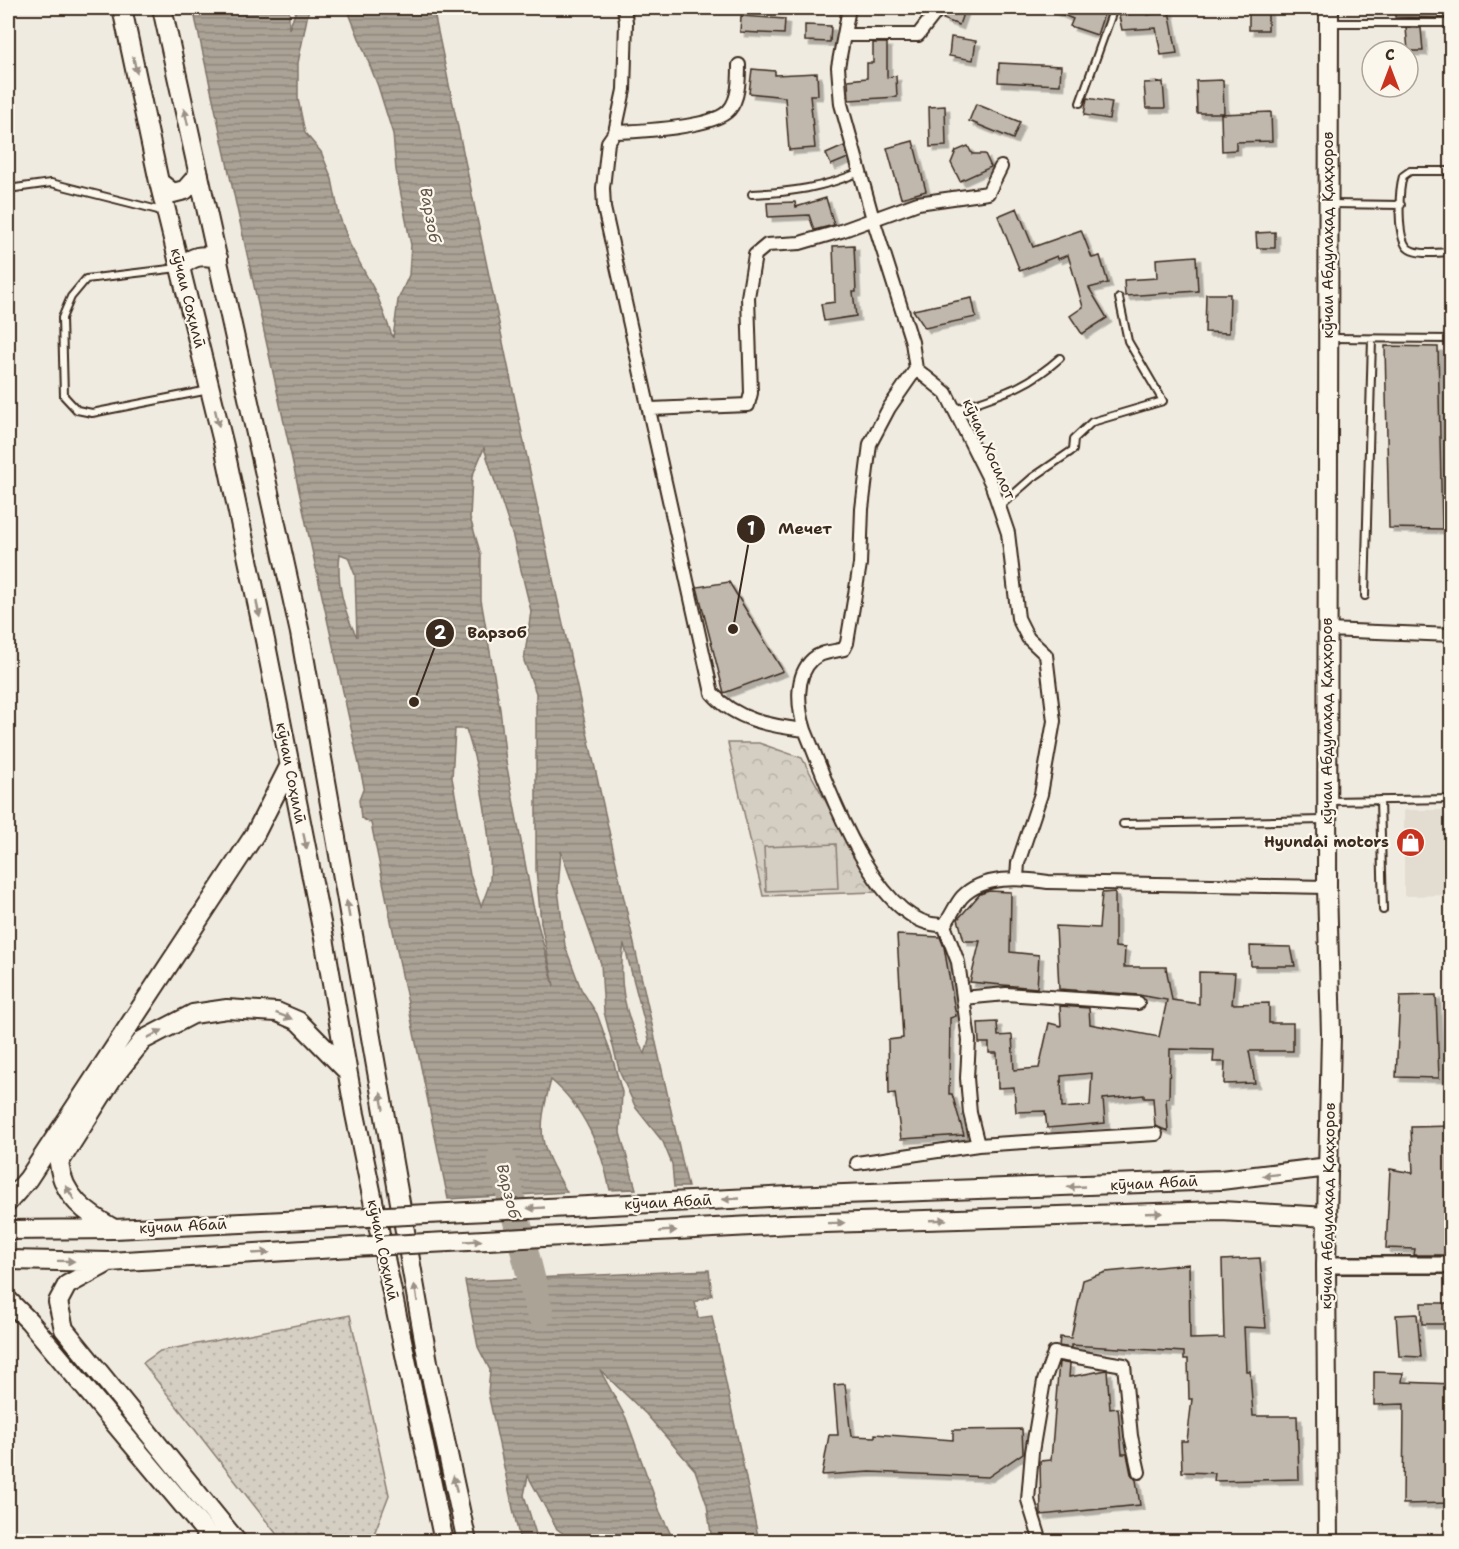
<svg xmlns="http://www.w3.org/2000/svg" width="1459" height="1549" viewBox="0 0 1459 1549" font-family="'Shantell Sans',sans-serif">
<defs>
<pattern id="grass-dots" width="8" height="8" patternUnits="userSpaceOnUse" patternTransform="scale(1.5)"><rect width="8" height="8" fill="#d5cec3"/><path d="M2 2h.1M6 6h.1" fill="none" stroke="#b8b1a7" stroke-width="1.8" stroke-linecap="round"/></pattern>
<pattern id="park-crowns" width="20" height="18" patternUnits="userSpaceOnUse" patternTransform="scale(1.5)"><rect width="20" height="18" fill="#d5cec3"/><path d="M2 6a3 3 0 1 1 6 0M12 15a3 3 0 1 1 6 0" fill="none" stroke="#b8b1a7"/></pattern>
<pattern id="water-rules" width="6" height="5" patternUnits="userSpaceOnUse" patternTransform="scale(1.5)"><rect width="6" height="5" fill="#aca397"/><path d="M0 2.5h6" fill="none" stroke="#8d857b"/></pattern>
<filter id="shadow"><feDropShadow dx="4.5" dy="4.5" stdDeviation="0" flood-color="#0004"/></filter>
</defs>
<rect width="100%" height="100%" fill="#f0ebe0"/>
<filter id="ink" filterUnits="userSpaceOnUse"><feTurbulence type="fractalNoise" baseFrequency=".0167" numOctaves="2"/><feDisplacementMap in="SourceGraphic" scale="12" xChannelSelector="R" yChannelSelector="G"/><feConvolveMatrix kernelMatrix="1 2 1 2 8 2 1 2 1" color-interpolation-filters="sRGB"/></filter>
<g filter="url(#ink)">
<path fill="#e2dcd1" d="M1404,810H1451V895L1404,896Z"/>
<path fill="url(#grass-dots)" stroke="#887c70" stroke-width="1.5" d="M350,1315L389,1495L374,1534L351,1541H282L143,1363L160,1351Z"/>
<path fill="url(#park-crowns)" stroke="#887c70" stroke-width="1.5" d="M728,743H759L802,758L875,892L763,896Z"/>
<path fill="#d5cec3" stroke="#887c70" stroke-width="1.5" d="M836,844L838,888L766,891L764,847Z"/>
<path fill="url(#water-rules)" stroke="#7f7367" stroke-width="1.5" fill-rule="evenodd" d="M193,8H289V29L297,8H309L298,63V99L305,133L321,152L332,179L339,215L350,245L377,295L393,338L398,300L409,275L411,245L396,170L393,134L378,86L347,8H433L545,543L688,1187H674L672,1164L663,1142L636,1108L620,1073L604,1012L601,964L561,851L558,889L565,946L581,989L597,1014L611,1053L622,1092L620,1133L636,1189L610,1190C602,1150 584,1107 551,1080C536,1136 539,1143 567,1192L448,1199L371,823L361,818L359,800L364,787ZM484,448L513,537L531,611L524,661L536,693V869L541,923L554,986L533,905L506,762L500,709L481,600V555L470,518L472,477ZM340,554L348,557L355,575L357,637C344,613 336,581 340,554ZM455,729H466C479,768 493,839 490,880C489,888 484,898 481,906L470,875L452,778ZM624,944L649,1039L645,1054C626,1020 617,983 624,944Z
M709,1270L712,1295L695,1302L698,1318L712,1316L759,1541H712L707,1505L695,1470L646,1414L600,1370L626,1418L660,1512L674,1541H574L557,1529L528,1476L524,1495L538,1541H520L488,1393L490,1370L478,1347L465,1281Z"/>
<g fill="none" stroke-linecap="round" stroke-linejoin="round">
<path stroke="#aca397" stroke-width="28" d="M501,1158L540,1313"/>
</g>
<path fill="#c0b8ad" stroke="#3b2a1e" stroke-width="1.5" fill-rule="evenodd" filter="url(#shadow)" d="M951,8H965L959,25L943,19Z
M1047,8H1106L1097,35L1070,26L1073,19Z
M1249,8H1268V30H1249Z
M1395,8H1452V18L1395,17Z
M1147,11L1148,15L1169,11L1177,53L1161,55L1156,28L1122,30L1119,16Z
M741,16L785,19L784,34L740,32Z
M805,25L831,26L830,42L805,41Z
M1406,28H1421L1423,51H1408Z
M951,37L976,41L973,60L949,56Z
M873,43H887V77L896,76L897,97L849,100L848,80L867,78V63H873Z
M999,63L1061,66L1060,85L998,82Z
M752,69L775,71V75L817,73L818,95H810L815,148L789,150L785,97L749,93Z
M1223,80L1224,113H1197L1196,81Z
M1163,82L1165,108H1146L1144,83Z
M1087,98L1112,102L1109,119L1084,115Z
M976,104L1020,122L1013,139L969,121Z
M945,106L946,146L930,147L929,107Z
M1271,112L1272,141L1236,142V150L1222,151L1221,114Z
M913,141L926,191L901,198L887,148Z
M844,146L848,158L831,165L826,154Z
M968,146L972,154H985L991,167L960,181L951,163L956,151Z
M826,198L834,225L814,230L809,215L768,217L767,203L795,202L796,207Z
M1017,208L1033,247L1081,230L1092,258L1100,256L1108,283L1089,288L1107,318L1082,334L1070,316L1083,307L1068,255L1058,259L1057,256L1020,271L998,216Z
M1275,232V248H1257L1256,233Z
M854,245L856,292H853L856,316L824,321L821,304L835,302L833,246Z
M1196,256L1198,291L1125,296L1124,280L1157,278L1156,259Z
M1206,294H1230L1229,333L1205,332Z
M972,298L976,317L925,328L913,310Z
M1385,346L1438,347L1442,529L1389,528Z
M729,582L783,671L724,693L697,587Z
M989,891L1011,892L1010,952L1039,955L1037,988L970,982L980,941H964L958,919L980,894Z
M1115,892V947L1125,948L1124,967H1166L1172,1000L1199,1004V972L1235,973L1232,1004L1269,1003V1023H1293V1051H1249L1255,1083L1224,1084L1225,1062H1213L1214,1050L1170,1049L1169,1098H1166L1168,1131L1155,1126L1153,1098H1144V1095L1103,1099L1105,1123L1047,1128L1045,1111L1016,1112L1014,1087L998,1088L997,1053H989V1043H979L978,1023L997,1022L998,1036L1012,1035L1014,1070L1039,1068L1049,1023L1061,1026L1060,1006L1089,1008L1090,1024L1159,1037L1167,1000L1139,995L1059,989L1056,926L1099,928L1102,893ZM1092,1073L1090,1106L1062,1108L1061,1076Z
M897,935L940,937L944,947L956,1016L950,1018L949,1094H952L964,1135L901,1139L895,1093L889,1094L888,1040L903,1038Z
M1250,946L1291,947L1295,966H1251Z
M1436,995L1439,1078L1396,1077L1400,996Z
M1452,1126V1255H1414L1415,1249L1386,1248L1390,1169L1413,1173L1411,1127Z
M1260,1258L1266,1328L1244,1327L1246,1371H1250L1253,1416H1297L1299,1479L1214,1481L1215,1473L1182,1472L1181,1441H1187L1192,1399H1189L1188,1359H1184V1352L1071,1345V1348L1059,1346L1060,1337L1071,1338L1083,1280L1106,1272L1189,1264L1190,1339L1224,1338L1222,1260Z
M1421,1303H1452V1324H1422Z
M1417,1314L1421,1357L1399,1356L1396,1315Z
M1059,1362L1070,1364L1069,1377L1107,1370L1110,1409L1118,1408L1122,1454H1127L1131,1474L1136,1480L1140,1505L1041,1515L1040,1461L1051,1460Z
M1374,1372L1403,1373L1402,1382L1452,1384V1503L1403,1504L1404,1404L1374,1405Z
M845,1384L851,1436L875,1437V1434L953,1440V1430L1022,1429L1023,1453L988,1477L870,1472L822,1475L829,1435H838L834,1385Z"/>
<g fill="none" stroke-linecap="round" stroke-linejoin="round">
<defs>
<path id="service" d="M1332,23H1452
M1080,103L1114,8
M1452,171H1410L1403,176C1399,190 1396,240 1409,249C1419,256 1440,252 1452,252
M8,189L51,183L162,211
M752,194C792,192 822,188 860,172
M1332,204L1401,205
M178,268L86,279L71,297L62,318L64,396L77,410L92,413L209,390
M1329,338L1452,339
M955,410C999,394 1024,390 1060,358
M999,507L1032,478L1073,450L1074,439L1092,422L1163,401L1128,341L1119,298
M1365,596L1372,339
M1380,800L1383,910
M1329,801L1452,799
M1123,824L1324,820"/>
<path id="minor" d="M624,8L626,22L624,90L615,132L608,142L603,188L604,208L712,693C735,720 771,726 805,730C827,782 875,929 944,925C951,917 955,905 962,897C983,875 1021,878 1048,882L1327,887
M849,8L838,67L841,104L873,219L912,342L916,369L946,393L991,483L1008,533L1018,618L1028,638L1046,655L1054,721L1041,794L1018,863L1017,878
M844,35H918L939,8
M615,132C638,131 714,128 729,110C739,99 739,79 739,65
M651,409L748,405L751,393L748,297L755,255L767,245L800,243L841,231L918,203L988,193L1001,167
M1327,630L1452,635
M805,730C798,708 794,676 813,659C822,651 834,652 844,649L847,643L860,564L862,509L870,444L889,408L916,369
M944,925L958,962L969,1040L967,1078L970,1113L978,1145
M963,998L1006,994L1138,1003
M857,1163L978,1145L1156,1134
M1041,1542L1028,1500L1032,1452L1044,1381L1054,1353L1124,1365L1131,1436L1139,1472"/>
<path id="tertiary" d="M1326,1265H1452"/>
<path id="secondary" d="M122,8L159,182L224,446L265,640L324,938L355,1114L444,1542
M162,8L300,633L428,1362L467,1542
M159,182L173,193L185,190L199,174
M180,267C193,256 201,254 218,258
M790,1196L1221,1180L1329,1167
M8,1202L28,1179L255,834L290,765
M792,1224L1221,1211L1328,1217
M114,1229C86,1213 63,1197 59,1163L112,1079L143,1040L193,1014L227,1009L277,1012L298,1021L347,1071
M8,1230L114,1229L348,1218
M8,1260L109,1262L352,1247
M109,1262L67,1285L58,1302L64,1329L237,1542
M8,1300L29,1321L214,1542
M1328,1542L1326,1265L1331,1035L1327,887L1329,8"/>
</defs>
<use href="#service" stroke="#3b2a1e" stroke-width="10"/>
<use href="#minor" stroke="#3b2a1e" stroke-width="16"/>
<use href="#tertiary" stroke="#3b2a1e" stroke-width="20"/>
<use href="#secondary" stroke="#3b2a1e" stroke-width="22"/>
<use href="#service" stroke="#fbf7ec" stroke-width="6"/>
<use href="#minor" stroke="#fbf7ec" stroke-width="12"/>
<use href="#tertiary" stroke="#fbf7ec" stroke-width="15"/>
<use href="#secondary" stroke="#fbf7ec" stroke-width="18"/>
<defs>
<path id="secondary-bridge" d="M348,1218L790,1196
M352,1247L792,1224"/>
</defs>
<use href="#secondary-bridge" stroke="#3b2a1e" stroke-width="22" stroke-linecap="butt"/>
<use href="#secondary-bridge" stroke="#fbf7ec" stroke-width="18"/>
</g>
<defs><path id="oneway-solid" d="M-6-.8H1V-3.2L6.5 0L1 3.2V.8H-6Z" transform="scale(1.5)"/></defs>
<g fill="#9b9085">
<use href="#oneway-solid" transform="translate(135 65) rotate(78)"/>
<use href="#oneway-solid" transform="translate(186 117) rotate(-103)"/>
<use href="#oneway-solid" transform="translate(217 418) rotate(77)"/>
<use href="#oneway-solid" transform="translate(258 609) rotate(78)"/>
<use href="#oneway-solid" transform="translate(305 841) rotate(78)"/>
<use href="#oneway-solid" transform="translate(348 909) rotate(-100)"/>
<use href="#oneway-solid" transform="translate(284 1016) rotate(21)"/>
<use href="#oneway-solid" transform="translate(155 1034) rotate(-27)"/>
<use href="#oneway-solid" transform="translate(382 1101) rotate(-100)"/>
<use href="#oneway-solid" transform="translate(1271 1175) rotate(174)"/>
<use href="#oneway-solid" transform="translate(1076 1187) rotate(177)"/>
<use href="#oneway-solid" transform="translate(70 1193) rotate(-122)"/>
<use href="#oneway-solid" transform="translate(731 1199) rotate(177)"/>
<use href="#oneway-solid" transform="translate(536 1208) rotate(177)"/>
<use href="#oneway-solid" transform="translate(1154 1213) rotate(-2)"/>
<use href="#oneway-solid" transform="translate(938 1220) rotate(-2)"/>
<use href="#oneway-solid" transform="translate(836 1223) rotate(-1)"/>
<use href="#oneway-solid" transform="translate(668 1231) rotate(-3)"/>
<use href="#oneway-solid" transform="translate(473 1241) rotate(-3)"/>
<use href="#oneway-solid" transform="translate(261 1253) rotate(-3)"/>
<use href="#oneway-solid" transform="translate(66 1261) rotate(1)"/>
<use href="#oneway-solid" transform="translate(416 1293) rotate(-100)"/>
<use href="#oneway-solid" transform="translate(455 1484) rotate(-102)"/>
</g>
</g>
<defs>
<symbol id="shop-disc" viewBox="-11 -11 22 22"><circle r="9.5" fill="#c8321e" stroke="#fbf7ec"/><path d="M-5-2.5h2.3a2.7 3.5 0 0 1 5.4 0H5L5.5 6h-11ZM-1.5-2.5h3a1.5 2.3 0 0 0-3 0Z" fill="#fff"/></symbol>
</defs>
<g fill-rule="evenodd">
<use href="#shop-disc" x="1394" y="826" width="33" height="33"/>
</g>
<g text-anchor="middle" stroke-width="4.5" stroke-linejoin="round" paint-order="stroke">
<g font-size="15" fill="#3b2a1e" stroke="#fbf7ec">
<text transform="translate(1328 235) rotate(-90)" y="5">кӯчаи Абдулаҳад Қаҳҳоров</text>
<text transform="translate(188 298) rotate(76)" y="5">кӯчаи Соҳилӣ</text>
<text transform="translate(989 449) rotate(66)" y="5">кӯчаи Хосилот</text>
<text transform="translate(1327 721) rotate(-90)" y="5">кӯчаи Абдулаҳад Қаҳҳоров</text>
<text transform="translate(291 773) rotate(79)" y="5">кӯчаи Соҳилӣ</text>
<text transform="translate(1154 1183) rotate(-3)" y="5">кӯчаи Абаӣ</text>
<text transform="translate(668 1202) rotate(-3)" y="5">кӯчаи Абаӣ</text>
<text transform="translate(1328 1206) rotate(-89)" y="5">кӯчаи Абдулаҳад Қаҳҳоров</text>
<text transform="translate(183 1226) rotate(-3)" y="5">кӯчаи Абаӣ</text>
<text transform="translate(383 1250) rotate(78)" y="5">кӯчаи Соҳилӣ</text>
</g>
<g font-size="15" font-weight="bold" fill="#3b2a1e" stroke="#fbf7ec" text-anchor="end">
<text x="1389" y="847">Hyundai motors</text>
</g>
<g font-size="16" font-style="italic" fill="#635448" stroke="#fbf7ec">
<text transform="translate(431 215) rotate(80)" y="6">Варзоб</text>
<text transform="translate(509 1191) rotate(76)" y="6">Варзоб</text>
</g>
</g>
<path fill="none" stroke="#3b2a1e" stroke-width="2" d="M733 629L751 529M414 702L440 633"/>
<g fill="#3b2a1e" stroke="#fbf7ec" stroke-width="2">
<circle cx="733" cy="629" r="6"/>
<circle cx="414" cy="702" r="6"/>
<circle cx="751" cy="529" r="15"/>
<circle cx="440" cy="633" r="15"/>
</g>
<g font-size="18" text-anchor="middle" font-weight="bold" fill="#fff">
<text x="751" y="535">1</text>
<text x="440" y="639">2</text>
</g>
<g font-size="16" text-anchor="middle" font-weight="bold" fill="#3b2a1e" stroke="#fbf7ec" stroke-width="4.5" stroke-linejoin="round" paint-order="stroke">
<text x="805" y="534">Мечет</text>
<text x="497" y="638">Варзоб</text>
</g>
<rect width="1459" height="1549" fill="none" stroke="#fbf7ec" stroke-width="30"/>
<rect x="15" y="15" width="1429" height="1519" fill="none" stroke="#3b2a1e" stroke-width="2" filter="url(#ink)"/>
<g transform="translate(1390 69)"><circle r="28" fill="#fbf7ec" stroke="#aea59a" stroke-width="1.5"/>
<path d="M0-4.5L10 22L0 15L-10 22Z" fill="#c8321e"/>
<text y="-9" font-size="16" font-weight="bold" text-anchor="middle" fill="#3b2a1e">С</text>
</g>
</svg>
